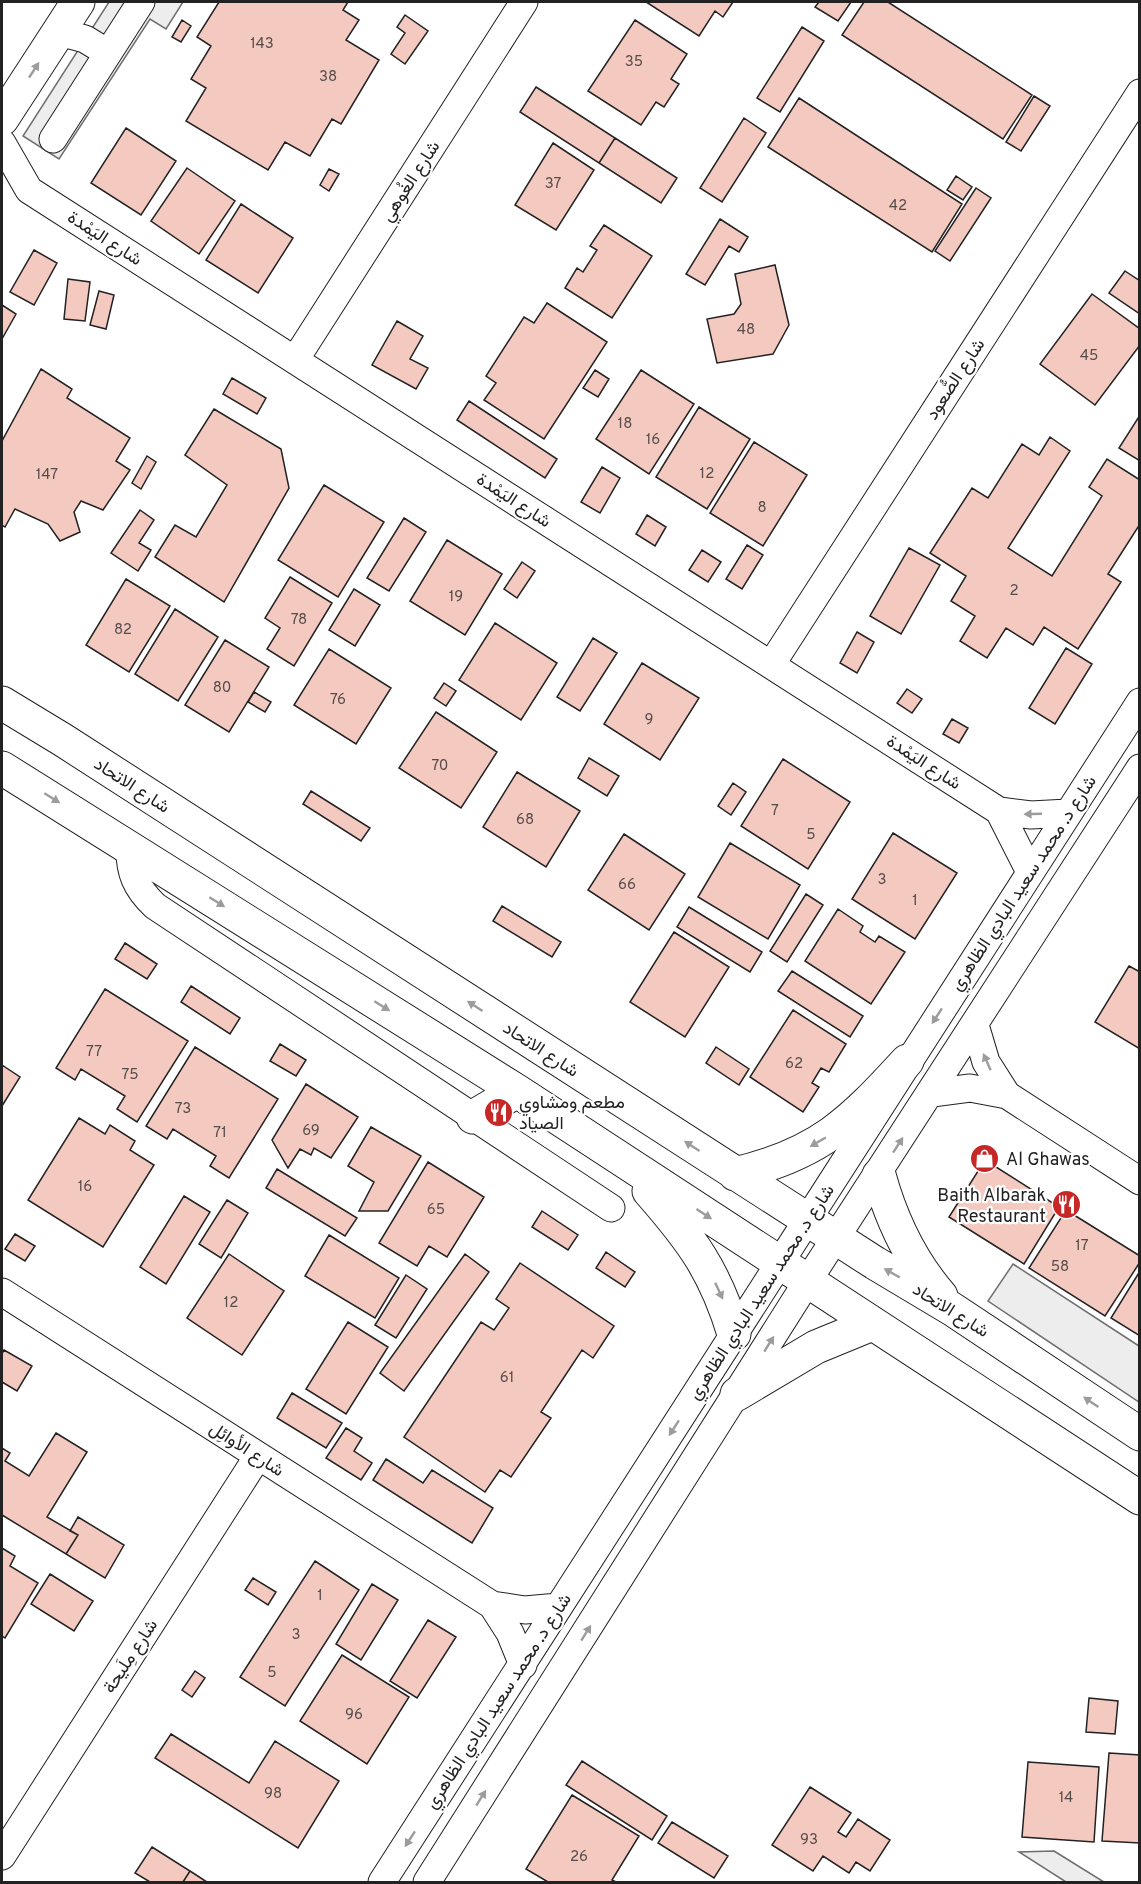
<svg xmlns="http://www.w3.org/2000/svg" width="1141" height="1884" viewBox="0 0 1141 1884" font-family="Overpass,Vazirmatn,sans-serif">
<rect width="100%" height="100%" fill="#fff"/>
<path fill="#ededed" stroke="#6f6f6f" stroke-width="1.5" d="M109,2H183L166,29L150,19L59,159L23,136Z
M1013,1264L1139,1346V1402L988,1301Z
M1054,1851L1104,1882H1066L1019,1852Z"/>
<path fill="#f3c9c0" stroke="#222" stroke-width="1.5" d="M219,2H348L343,10L359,20L346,40L379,60L341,124L332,119L310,156L285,142L268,170L186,121L206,88L191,79L211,46L197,37Z
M646,2H733L723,17L715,11L699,36Z
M819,2H851L838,21L815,7Z
M864,2H888L1032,95L1003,139L842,35Z
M405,15L428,31L405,64L391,54L405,33L397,27Z
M182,20L191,26L181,42L172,37Z
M635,20L687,54L671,79L679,84L664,107L656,102L641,125L588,91Z
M802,27L824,41L780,112L757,98Z
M536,87L615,138L599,163L520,112Z
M1034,96L1050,106L1021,151L1006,142Z
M799,98L962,204L932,252L768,147Z
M744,118L766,133L722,202L700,188Z
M126,128L176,161L141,215L91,183Z
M615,138L677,178L661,203L599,163Z
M553,143L594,170L556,230L515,205Z
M187,168L235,201L199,254L151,221Z
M329,169L339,174L329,191L320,185Z
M956,176L972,187L963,200L947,190Z
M976,188L991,198L950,261L935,251Z
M241,204L293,238L258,293L206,260Z
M720,219L748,237L739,252L729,246L705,285L686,274Z
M604,225L652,256L612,318L565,288L577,268L583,272L597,250L590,246Z
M34,250L57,263L34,305L10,292Z
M775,265L789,325L773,354L717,363L707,319L734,314L741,304L735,274Z
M1125,271L1140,281V314L1109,293Z
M68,279L90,282L85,321L64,319Z
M99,291L114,295L106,329L90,325Z
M1092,294L1140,329V345L1095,405L1040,364Z
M547,303L607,342L544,439L484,400L496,383L486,376L524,317L534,323Z
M2,305L16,314L2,339Z
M397,321L423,336L410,359L428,368L416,389L372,365Z
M41,369L72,389L67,398L130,438L116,461L130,470L103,510L81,501L74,512L80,532L60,541L48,524L15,509L5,527L2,525V441Z
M595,370L609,379L598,397L583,388Z
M641,370L694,404L649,474L596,439Z
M232,378L266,398L257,414L223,394Z
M469,401L557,459L545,478L457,420Z
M699,407L750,439L707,509L656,477Z
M214,409L281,449L289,488L224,602L155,557L175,525L196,537L227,485L185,455Z
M1140,415V461L1119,448Z
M1050,437L1070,451L1008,548L1052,576L1102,496L1089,487L1107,459L1140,480V524L1108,574L1121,582L1078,649L1044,627L1033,645L1006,628L987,658L960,641L975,616L951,601L966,576L930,553L972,488L988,498L1022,444L1039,455Z
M754,442L807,475L763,546L710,513Z
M147,456L156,462L141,489L132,483Z
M602,467L620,478L600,513L581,502Z
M324,485L384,522L338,597L278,560Z
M140,510L154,520L139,543L151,550L138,571L111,553Z
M647,515L666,527L655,546L636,534Z
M404,518L426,532L389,591L367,578Z
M447,540L502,574L465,635L410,601Z
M747,545L763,555L742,589L726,579Z
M909,548L940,565L901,634L870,616Z
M702,550L721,562L708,582L689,570Z
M522,562L535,571L517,598L504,589Z
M290,577L332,603L294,666L267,649L280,628L265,618Z
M126,579L170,606L129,672L86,645Z
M354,589L380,605L355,646L329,630Z
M175,609L218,637L178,701L135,674Z
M495,623L557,663L521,720L459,680Z
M857,632L874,642L857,673L840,663Z
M593,638L617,653L580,711L557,697Z
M225,640L269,667L229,732L185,705Z
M1066,648L1092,664L1055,724L1029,708Z
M329,649L391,688L356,744L294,705Z
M642,663L699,698L660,760L604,724Z
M444,683L456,691L446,706L434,698Z
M907,689L922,699L912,713L897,703Z
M254,692L271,702L265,712L248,702Z
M436,712L497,752L461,808L399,768Z
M952,719L968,728L959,743L943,734Z
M589,758L619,776L607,796L578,778Z
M783,759L850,802L808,869L741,826Z
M517,772L580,811L546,867L483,827Z
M733,783L746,792L731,815L718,806Z
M311,791L370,828L361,841L303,804Z
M893,833L957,873L915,939L852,899Z
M624,834L685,874L649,930L588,890Z
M730,843L800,885L768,939L698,897Z
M806,894L823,905L787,962L770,951Z
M502,906L561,942L552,957L493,921Z
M689,907L762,952L750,972L677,927Z
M838,909L863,926L860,932L875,942L879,936L905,952L871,1004L805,961Z
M674,932L729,967L685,1037L630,1002Z
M125,943L157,964L147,979L115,959Z
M1129,966L1140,972V1049L1095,1022Z
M792,971L863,1016L850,1037L778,991Z
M191,986L240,1018L230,1034L181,1002Z
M105,989L188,1041L137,1122L117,1109L125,1096L81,1069L75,1080L56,1068Z
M793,1010L846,1044L829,1072L821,1068L812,1083L819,1087L803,1112L750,1077Z
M280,1044L306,1060L296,1076L270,1061Z
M195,1047L278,1099L229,1178L210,1166L216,1156L173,1129L167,1139L146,1126Z
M716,1047L749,1069L739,1085L706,1063Z
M2,1065L20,1077L2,1106Z
M306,1084L358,1117L331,1158L314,1148L311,1155L300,1149L288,1168L272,1140Z
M79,1118L105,1134L110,1125L135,1141L130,1150L154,1165L103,1247L28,1200Z
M371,1127L421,1156L388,1211H359L374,1182L348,1166Z
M985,1160L1059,1207L1024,1264L949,1217Z
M428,1162L484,1197L447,1257L429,1246L417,1266L379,1243Z
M277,1169L357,1218L345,1236L266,1188Z
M184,1196L210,1212L166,1284L140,1267Z
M227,1200L248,1213L221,1258L199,1244Z
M1066,1210L1140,1256V1262L1105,1316L1029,1268Z
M542,1211L578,1235L568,1250L532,1227Z
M15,1234L35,1246L25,1261L5,1249Z
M329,1235L399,1278L375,1318L305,1276Z
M606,1252L635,1272L625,1287L596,1268Z
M229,1254L284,1291L242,1355L187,1318Z
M465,1254L489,1272L404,1391L380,1373Z
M520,1263L614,1326L593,1358L582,1350L541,1412L551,1418L511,1477L500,1470L485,1492L404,1437L481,1322L494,1330L509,1308L496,1299Z
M1140,1271V1336L1111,1318Z
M406,1275L427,1289L396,1338L375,1325Z
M348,1322L388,1347L346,1414L306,1389Z
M4,1350L32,1366L17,1391L2,1382V1354Z
M292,1393L342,1423L326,1448L277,1418Z
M346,1428L362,1438L354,1451L372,1463L361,1480L326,1458Z
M56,1433L87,1452L47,1517L78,1535L66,1554L2,1515V1448L10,1453L5,1461L29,1476Z
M386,1459L423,1483L432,1470L493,1508L472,1543L373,1480Z
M78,1517L124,1545L105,1578L66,1554L78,1535L70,1531Z
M2,1548L15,1556L10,1566L38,1583L5,1638L2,1636Z
M315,1561L359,1590L285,1706L240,1677Z
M50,1574L93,1601L74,1631L31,1604Z
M253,1578L276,1592L268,1605L245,1590Z
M372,1584L398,1600L361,1660L336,1644Z
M428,1620L456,1637L417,1698L390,1681Z
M342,1655L409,1697L367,1764L300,1721Z
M195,1671L205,1678L192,1697L182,1690Z
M1089,1698L1118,1701L1115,1734L1086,1732Z
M171,1734L249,1783L275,1741L339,1781L298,1848L155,1758Z
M1109,1753L1140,1755V1843L1102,1841Z
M582,1761L667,1816L652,1840L566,1785Z
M1028,1762L1099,1767L1094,1842L1022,1837Z
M810,1787L851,1813L838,1832L846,1837L858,1819L890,1840L870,1871L856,1862L849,1873L823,1856L813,1871L772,1845Z
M572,1795L639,1836L612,1880L616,1882H548L526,1869Z
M672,1822L728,1856L714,1878L658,1843Z
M152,1847L190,1871L183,1882H150L135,1873Z
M190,1871L207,1882H183Z"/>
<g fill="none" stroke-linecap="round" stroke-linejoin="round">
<defs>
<path id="minor" d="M59,32L85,39L108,53
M53,139L141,2
M2,143L29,190L999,811L1031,815L1068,813
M295,360L524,2
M771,665L1140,93
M999,811L1030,872
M130,846C129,872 136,888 155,906L611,1208
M975,1025L986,1062L1007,1095
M932,1093L970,1088L1007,1095L1140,1181
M2,1292L492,1605L525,1610L558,1607
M492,1605L510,1633L523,1665
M2,1856L258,1456
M382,1882L1140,702
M427,1882L807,1282L1140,768"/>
<path id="major" d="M2,119L78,2
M2,703L63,740L875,1263L952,1309L1140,1434
M2,768L517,1091L1140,1498
M473,1117L517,1091
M735,1174C820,1154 851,1122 907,1061
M879,1175C891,1219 911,1261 941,1296
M649,1191C692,1240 715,1271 734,1334
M737,1394L816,1347L872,1324"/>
</defs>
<use href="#minor" stroke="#222" stroke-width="29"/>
<use href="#major" stroke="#222" stroke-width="35"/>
<use href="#minor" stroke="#fff" stroke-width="27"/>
<use href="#major" stroke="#fff" stroke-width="33"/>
</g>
<defs><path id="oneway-solid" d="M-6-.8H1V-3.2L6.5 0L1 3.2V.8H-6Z" transform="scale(1.5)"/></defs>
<g fill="#9c9c9c">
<use href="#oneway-solid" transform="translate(34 70) rotate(-57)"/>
<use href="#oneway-solid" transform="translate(52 798) rotate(32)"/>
<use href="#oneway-solid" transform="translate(1033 814) rotate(178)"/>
<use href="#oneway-solid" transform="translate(217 902) rotate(32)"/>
<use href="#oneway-solid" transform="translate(382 1006) rotate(32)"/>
<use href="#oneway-solid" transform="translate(475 1006) rotate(-147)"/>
<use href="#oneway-solid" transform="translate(937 1016) rotate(123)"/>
<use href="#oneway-solid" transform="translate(987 1062) rotate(-114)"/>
<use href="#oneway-solid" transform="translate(818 1142) rotate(150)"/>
<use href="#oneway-solid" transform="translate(898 1145) rotate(-57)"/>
<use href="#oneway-solid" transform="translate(692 1146) rotate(-147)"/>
<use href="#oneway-solid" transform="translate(704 1214) rotate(33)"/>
<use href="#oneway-solid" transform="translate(892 1273) rotate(-150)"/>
<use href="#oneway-solid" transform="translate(719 1291) rotate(65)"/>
<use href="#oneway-solid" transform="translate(769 1344) rotate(-58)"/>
<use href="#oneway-solid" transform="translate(1091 1402) rotate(-146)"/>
<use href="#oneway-solid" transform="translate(674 1428) rotate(123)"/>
<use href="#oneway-solid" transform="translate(586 1633) rotate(-58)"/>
<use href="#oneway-solid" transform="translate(481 1798) rotate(-58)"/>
<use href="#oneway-solid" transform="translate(410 1839) rotate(123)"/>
</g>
<defs>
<symbol id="restaurant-disc" viewBox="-11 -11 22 22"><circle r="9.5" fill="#c62828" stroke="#fff"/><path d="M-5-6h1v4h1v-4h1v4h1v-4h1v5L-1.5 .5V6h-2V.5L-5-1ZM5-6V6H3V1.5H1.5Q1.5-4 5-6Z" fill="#fff"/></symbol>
<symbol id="shop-disc" viewBox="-11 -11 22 22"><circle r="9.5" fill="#c62828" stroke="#fff"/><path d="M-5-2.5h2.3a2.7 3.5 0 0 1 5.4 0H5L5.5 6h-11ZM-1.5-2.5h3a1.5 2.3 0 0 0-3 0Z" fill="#fff"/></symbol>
</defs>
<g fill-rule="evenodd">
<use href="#restaurant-disc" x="482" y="1096" width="33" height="33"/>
<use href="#shop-disc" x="968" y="1142" width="33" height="33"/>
<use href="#restaurant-disc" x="1050" y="1188" width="33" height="33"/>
</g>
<g text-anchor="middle" stroke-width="4.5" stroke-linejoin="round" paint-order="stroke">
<g font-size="15" fill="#564c4a">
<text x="262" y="48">143</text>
<text x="634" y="66">35</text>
<text x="328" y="81">38</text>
<text x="553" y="188">37</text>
<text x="898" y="210">42</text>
<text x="746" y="334">48</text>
<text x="1089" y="360">45</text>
<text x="625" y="428">18</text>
<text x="653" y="444">16</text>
<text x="707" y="478">12</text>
<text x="47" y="479">147</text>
<text x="762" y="512">8</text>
<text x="1014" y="595">2</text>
<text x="456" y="601">19</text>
<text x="299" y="624">78</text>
<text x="123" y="634">82</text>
<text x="222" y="692">80</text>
<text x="338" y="704">76</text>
<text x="649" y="724">9</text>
<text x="440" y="770">70</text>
<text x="775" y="815">7</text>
<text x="525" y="824">68</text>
<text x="811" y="839">5</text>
<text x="882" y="884">3</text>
<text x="627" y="889">66</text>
<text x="915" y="905">1</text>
<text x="94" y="1056">77</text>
<text x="794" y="1068">62</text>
<text x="130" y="1079">75</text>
<text x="183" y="1113">73</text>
<text x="311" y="1135">69</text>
<text x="220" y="1137">71</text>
<text x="85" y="1191">16</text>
<text x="436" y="1214">65</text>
<text x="1082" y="1250">17</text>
<text x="1060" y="1271">58</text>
<text x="231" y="1307">12</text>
<text x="507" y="1382">61</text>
<text x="320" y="1600">1</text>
<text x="296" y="1639">3</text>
<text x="272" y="1677">5</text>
<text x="354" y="1719">96</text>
<text x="273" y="1798">98</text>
<text x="1066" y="1802">14</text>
<text x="809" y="1844">93</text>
<text x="579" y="1861">26</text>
</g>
<g font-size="18" fill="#222" stroke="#fff">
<text transform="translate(410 181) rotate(-57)" y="6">شارع الغُوهي</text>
<text transform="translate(105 238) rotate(33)" y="6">شارع اليَمْدة</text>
<text transform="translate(955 379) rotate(-57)" y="6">شارع الصُّعود</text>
<text transform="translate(514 500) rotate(33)" y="6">شارع اليَمْدة</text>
<text transform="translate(924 762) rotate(33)" y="6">شارع اليَمْدة</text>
<text transform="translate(132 785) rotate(33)" y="6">شارع الاتحاد</text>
<text transform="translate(1023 883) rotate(-57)" y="6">شارع د. محمد سعيد البادي الظاهري</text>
<text transform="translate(541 1049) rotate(33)" y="6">شارع الاتحاد</text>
<text transform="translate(761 1292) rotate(-57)" y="6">شارع د. محمد سعيد البادي الظاهري</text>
<text transform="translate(951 1310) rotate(32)" y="6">شارع الاتحاد</text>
<text transform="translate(247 1449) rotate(33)" y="6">شارع الأوائِل</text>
<text transform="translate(130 1656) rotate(-57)" y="6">شارع مِلَيحة</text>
<text transform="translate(498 1701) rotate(-57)" y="6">شارع د. محمد سعيد البادي الظاهري</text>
</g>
<g font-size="18" fill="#222" stroke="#fff" text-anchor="start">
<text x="519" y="1108">مطعم ومشاوي<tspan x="519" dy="21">الصياد</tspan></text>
<text x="1006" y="1165">Al Ghawas</text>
<text x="1046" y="1201" text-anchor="end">Baith Albarak<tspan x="1046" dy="21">Restaurant</tspan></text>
</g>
</g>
<rect width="1141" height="1884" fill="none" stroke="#222222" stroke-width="6"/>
</svg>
